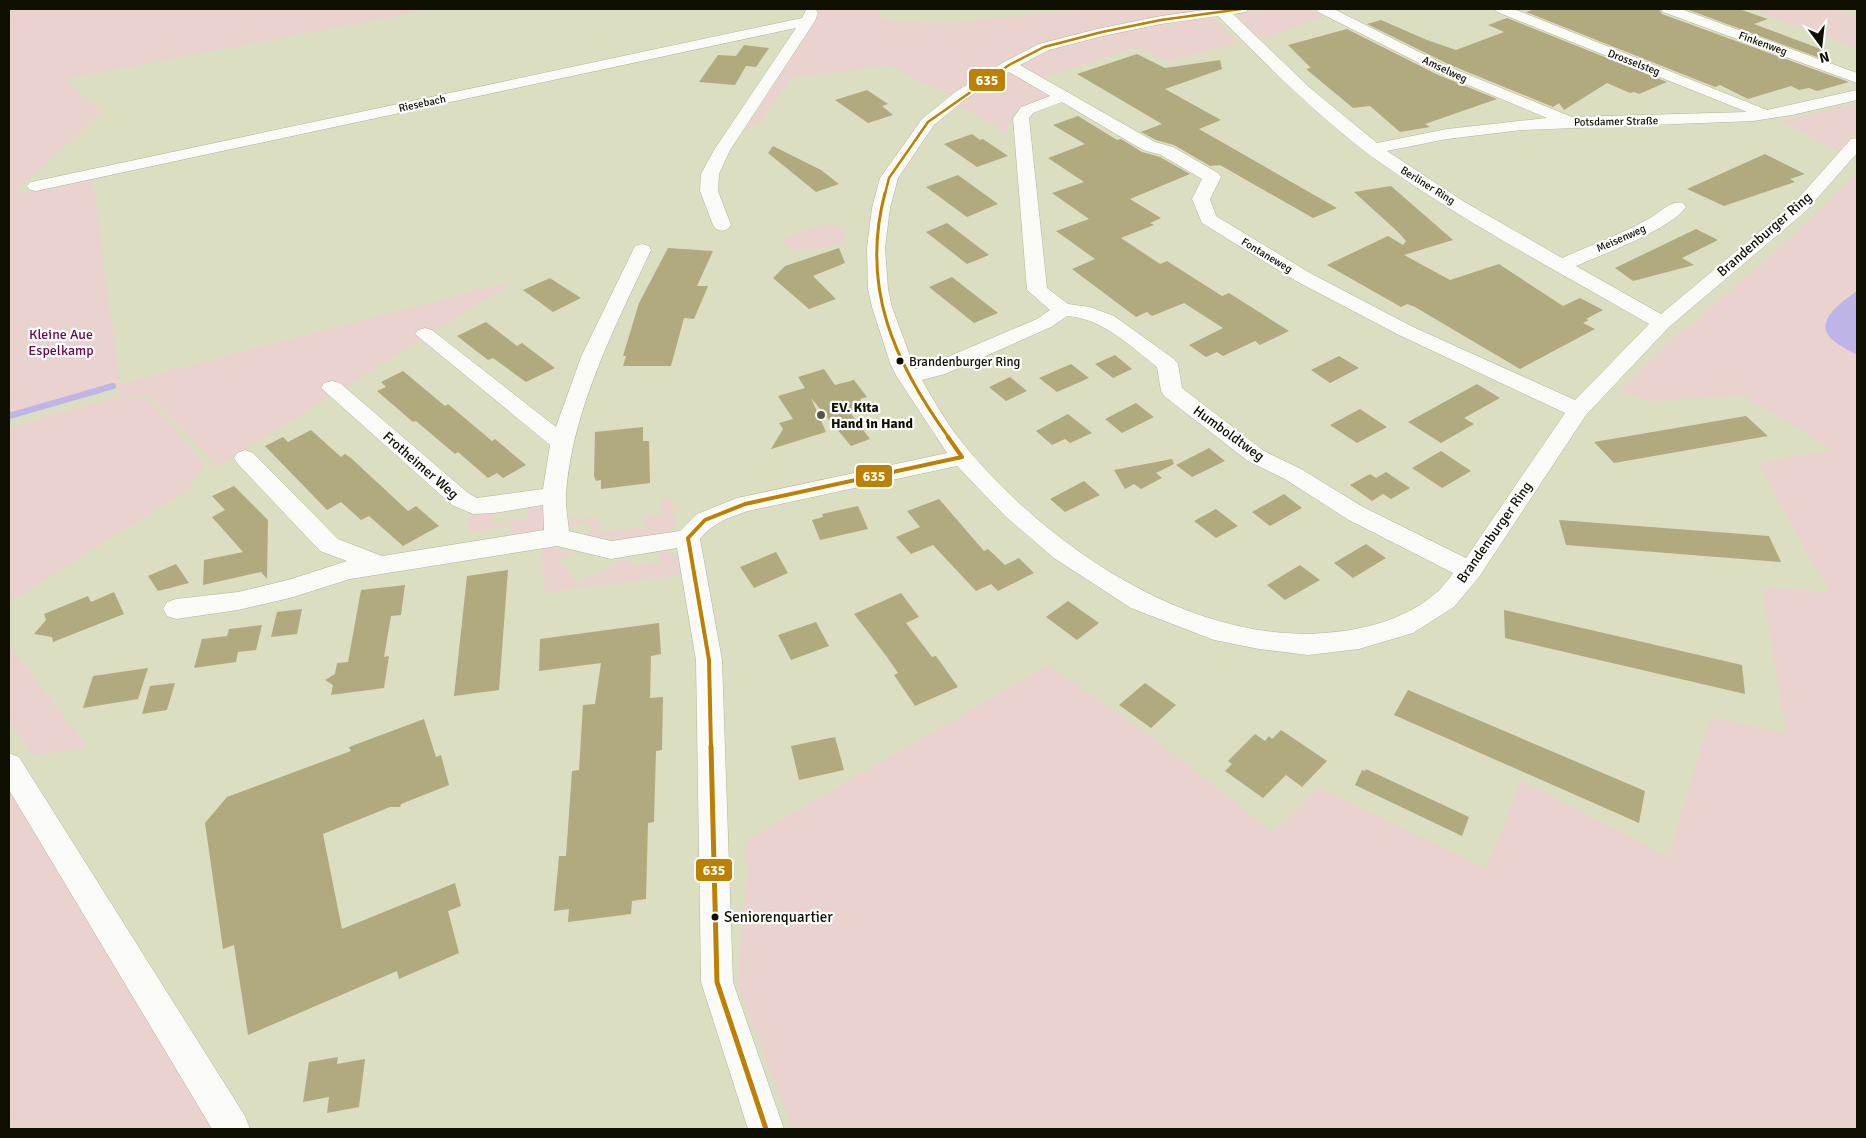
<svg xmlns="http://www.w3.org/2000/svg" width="1866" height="1138" viewBox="0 0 1866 1138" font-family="Signika,sans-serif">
<rect width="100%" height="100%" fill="#dcdec1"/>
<path fill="#ead2cf" d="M9,9H432L65,79L101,112L13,194L92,177L120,384L516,280L217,467L152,398L119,396L118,385L9,417Z
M815,9H878L882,20L944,23L1090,9H1219L1160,16L1099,28L1036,44L995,67L951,96L888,65L792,77L760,121L744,133L809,27Z
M1270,9H1317L1327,14L1261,40L1236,14Z
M1751,9H1833L1857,18V48Z
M1211,17L1238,43L1167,61L1139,47L1028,82L1049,95L1015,111L1007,132L958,105C987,83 1017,65 1051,51C1101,30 1158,24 1211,17Z
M1857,104V130L1837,151L1782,121Z
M1857,173V291C1843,302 1831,310 1825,327L1855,354L1857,353V1129H792L737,984L747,875L745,841L1048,665L1142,730L1273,832L1319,788L1487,868L1521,780L1669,857L1710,717L1786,733L1762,587L1829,592L1758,463L1833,450L1743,395L1647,401L1619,391L1679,332L1689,327L1811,219Z
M830,224L844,230L845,240L840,244C827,248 795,255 785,245L784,238C799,231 814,226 830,224Z
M116,397L149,400L205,465L187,490L9,602V428Z
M671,497L676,526L669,533L613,543L607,536L597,541L579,538L594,529L585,521L570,530L563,522L565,519L594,517L599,519V532L645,527L644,516L662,514L661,498Z
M541,505L544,507L543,531L512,537L511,525L468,533L469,511L491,513L492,524L527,518V506Z
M542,546L575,552L559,560L577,583L629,558L630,566L659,563V551C678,553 679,557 685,574L543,592Z
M9,645L88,748L33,755L9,721Z
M9,788L218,1129H9Z"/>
<path fill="#bfb4e7" d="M1857,291V353L1855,354C1847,349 1831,342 1827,333C1819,316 1846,299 1857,291Z"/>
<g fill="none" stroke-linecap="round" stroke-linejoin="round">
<path stroke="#bfb4e7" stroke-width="6" d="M9,416L113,386"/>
</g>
<path fill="#b1aa7e" d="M1535,9H1659L1662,14L1849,82L1817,91L1809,88L1799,90L1791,86L1748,99L1720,85L1715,87L1526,12Z
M1686,9H1739L1768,19L1754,24L1829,52L1817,57Z
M1507,18L1667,82L1639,94L1634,92L1630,93L1607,83L1564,110L1559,103L1553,107L1448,64L1367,24L1381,20L1427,40L1456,50L1504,32L1488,25Z
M1347,29L1436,74L1497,99L1425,124L1430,127L1400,132L1370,106L1353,108L1306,69L1311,68L1288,45Z
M744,45L769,48L756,67L746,66L735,85L699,82L718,55L736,56Z
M1137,54L1165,68L1220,60L1222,69L1165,89L1221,120L1199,129L1337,208L1313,218L1220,165L1210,166L1174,145L1156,140L1141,132L1162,124L1077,74Z
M867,90L888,104L882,106L893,115L868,123L835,100Z
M1078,116L1117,140L1121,139L1142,152L1160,157L1190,174L1130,199L1161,218L1150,223L1154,225L1121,238L1160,264L1167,261L1222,296L1229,293L1289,331L1260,345L1255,341L1223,356L1217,352L1206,357L1189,345L1223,328L1184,303L1152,316L1147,312L1136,317L1072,269L1095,259L1056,231L1089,219L1052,193L1084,182L1048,158L1085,144L1053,125Z
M972,134L980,140L983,139L1008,156L977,167L944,144Z
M773,146L821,170L839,184L816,192L768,153Z
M1765,154L1805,174L1790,179L1795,182L1724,206L1687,189Z
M958,175L998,204L967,217L926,187Z
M1391,186L1453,240L1404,255L1450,280L1499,264L1563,306L1580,298L1603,310L1586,319L1589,320L1583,323L1595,329L1520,369L1415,307L1407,304L1401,307L1327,265L1388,236L1403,245L1406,241L1398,232L1354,192Z
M947,223L989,255L967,264L926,232Z
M1696,229L1718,240L1682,258L1694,265L1633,281L1615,268Z
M668,248L713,251L697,286H708L694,319L684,318L671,366H623L626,356H623L639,303Z
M839,248L845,263L813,276L836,299L809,309L773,278L785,266Z
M952,277L998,313L974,323L929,287Z
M550,278L559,284L581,298L553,312L523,290Z
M486,322L517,346L522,343L555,368L526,382L493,358L488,360L457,336Z
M1115,355L1132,369L1113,378L1095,364Z
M1339,356L1359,368L1330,383L1311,370Z
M1071,364L1089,378L1057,392L1039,378Z
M824,369L835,385L854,380L867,397L860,399L865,406L849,411L870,439L851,446L811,398L826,432L771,449L783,429L779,423L793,419L778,396L805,388L798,377Z
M403,371L445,406L448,404L492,441L495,439L526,465L503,478L497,473L488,478L458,452L455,454L416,421L413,422L377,391L386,387L381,382Z
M1010,377L1027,391L1006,401L989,387Z
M1477,384L1500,398L1464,418L1474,424L1441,443L1408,422Z
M1136,403L1154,417L1122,433L1105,419Z
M1360,409L1387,427L1357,443L1330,425Z
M1068,414L1092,433L1070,443L1065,439L1052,445L1036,431Z
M1746,416L1768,436L1614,463L1594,442Z
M643,427V441H649L650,483L601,489V480L596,481L594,476L595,432Z
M311,430L341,457L345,454L351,458L408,511L416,506L439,526L403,546L369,516L361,520L341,502L327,510L265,446L283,437L288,442Z
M1209,448L1225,461L1192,477L1176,465Z
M1441,451L1471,471L1442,488L1412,468Z
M1172,459L1174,464L1156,473L1162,478L1141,489L1134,484L1125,489L1114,470Z
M1386,472L1410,488L1391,499L1383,494L1372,501L1350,485L1370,474L1376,478Z
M1084,481L1100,495L1065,512L1050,499Z
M234,486L268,520L267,579L261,572L203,585L204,560L243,552L212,517L225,510L212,496Z
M1284,494L1302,508L1270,526L1252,512Z
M939,499L984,551L988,549L1005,565L1019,558L1034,573L998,591L991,584L976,591L933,545L911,554L896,537L920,527L907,511Z
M858,506L868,529L820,540L812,520L823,517L822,514Z
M1216,509L1238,526L1216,538L1194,521Z
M1559,520L1769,536L1781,562L1566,545Z
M1366,544L1386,558L1353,578L1334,563Z
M776,552L788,573L754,588L740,567Z
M176,564L189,583L158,591L148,576Z
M1300,565L1320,580L1285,600L1267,585Z
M508,570L499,690L454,696L467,576Z
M405,585L401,615L391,616L384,657L389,656L384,688L331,695L333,685L325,680L335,674L337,663L348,662L361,590Z
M114,592L124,614L53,642L52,637L34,634L46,620L44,614L88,596L91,602Z
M901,593L919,617L906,623L932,657L936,656L958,687L915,706L894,675L898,673L887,657L854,614Z
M1068,601L1099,623L1077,640L1046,617Z
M302,609L297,634L271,637L277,612Z
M1504,610L1742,665L1745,694L1505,638Z
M816,622L829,646L791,660L778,635Z
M659,623L661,654L651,656L650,698L663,697L662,750L656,751L654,822L648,823L646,899L632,901L631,914L568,922L569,909L554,911L559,856H566L572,771L579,770L583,705L595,704L601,663L539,671L540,639Z
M262,625L256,650L238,652L236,662L194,668L202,639L227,636L229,629Z
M148,668L138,699L83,708L93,676Z
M175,683L167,710L142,714L150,686Z
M1145,683L1176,705L1151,728L1119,705Z
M1408,690L1645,791L1639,823L1394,715Z
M424,719L436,757L441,755L449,785L401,804L400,807H390L323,834L342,929L455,883L461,906L448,911L459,953L399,979L397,971L248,1035L234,945L223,949L205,823L227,797L351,751L349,747Z
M1281,730L1327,761L1302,787L1286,775L1263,798L1225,771L1232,764L1228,761L1255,734L1265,741L1269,736L1272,739Z
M835,737L844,770L799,780L791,746Z
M1366,769L1469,817L1462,836L1355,785L1362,770L1365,771Z
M338,1057L337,1064L365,1059L359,1107L327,1113L329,1097L303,1102L309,1062Z"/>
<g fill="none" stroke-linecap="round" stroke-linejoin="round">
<defs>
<path id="minor" d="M811,9L816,10L818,13L815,21L730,150L719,174L718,191L731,225L728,229L722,231L716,229L713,225L700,191L701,174L714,150L796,28L36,191L30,190L27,186L30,182L36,181L802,18L806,10Z
M1212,9H1248L1246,12L1233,14L1309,87L1377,143L1447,129L1547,118L1437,72L1318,12L1316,9H1334L1447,66L1572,117L1747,112L1497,12L1495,9H1514L1767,110L1857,90V100L1792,115L1753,121L1522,130L1447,139L1387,151L1463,201L1562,258C1591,245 1622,234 1650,218C1662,212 1669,200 1683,203L1686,207C1670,230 1603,254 1576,266L1661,314L1794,203L1851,139L1857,138V153L1806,211L1669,327L1586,415L1479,577L1454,607L1413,633L1359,649L1308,655L1259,649L1214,640L1131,608L1054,558L1005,516L957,466L748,511C730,517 712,523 700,539L722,660L733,982L784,1129H748L701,982L696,660L677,548L611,559L557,546L350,579L290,598L238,610L176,619L167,616L163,609L167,602L176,599L238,592L288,580L347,561L320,551L237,463L234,458L237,453L245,450L253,453L338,539L382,556L544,530L543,505L494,513L473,514L452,505L321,388L324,383L332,381L340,383L468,493L477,498L543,489L550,445L415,334L418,330L425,328L432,330L556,427L581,357L633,250L635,246L642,244L649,246L651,250C615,327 573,407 566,493C565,505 568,519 569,531L611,541L680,531L697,514L737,498L947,453L897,377L890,363L872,307L868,289L867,248L872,208L880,178L922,119L955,92L1004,62L1039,44L1097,29L1161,16ZM1218,16C1271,69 1324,123 1385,166C1469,225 1561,273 1649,324L1575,400L1413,327L1310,273L1216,216L1210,199L1221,177L1218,173L1173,147L1155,142L1020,65L1049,50L1103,36L1161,24ZM1009,72L1050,96L1021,107L1013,118L1027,290L1050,310L1037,319L931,364L915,369L892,307L888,289L885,248L890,208L898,178L934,125L967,98ZM1062,102L1143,150L1161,155L1202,179L1192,199L1202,223L1296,281L1399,335L1565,413L1466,558L1363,507L1301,469L1264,451L1182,388L1178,364L1174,359L1114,316L1090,307L1068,304L1047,288L1029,118L1033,113ZM1067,316C1102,318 1130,346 1157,367L1161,391L1164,396L1248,461L1285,479L1347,519L1453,573C1448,580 1442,588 1436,593C1408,617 1372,628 1335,632C1199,648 1055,552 970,452C951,430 936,405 922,380L945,374L1051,327Z
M1661,9H1681L1857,73V83L1663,12Z
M9,753L19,757L245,1116L250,1129H212L9,790Z"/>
</defs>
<use href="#minor" stroke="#b2b39d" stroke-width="1"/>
<use href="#minor" fill="#fafaf6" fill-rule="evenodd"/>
<defs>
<path id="bus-1-far3" d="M885,194L889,178L928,122L1009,65L1044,47L1102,32L1161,20L1241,9"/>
<path id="bus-1-far2" d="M885,193C860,287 894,362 949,438"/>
<path id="bus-1-far1" d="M711,748L709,660L688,538L705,520L745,504L962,457L948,437"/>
<path id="bus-1" d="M711,746L717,982L766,1129"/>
</defs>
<use href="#bus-1-far3" stroke="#fff" stroke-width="5"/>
<use href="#bus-1-far2" stroke="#fff" stroke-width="6"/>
<use href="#bus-1-far1" stroke="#fff" stroke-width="8"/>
<use href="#bus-1" stroke="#fff" stroke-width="9"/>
<use href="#bus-1-far3" stroke="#bd8000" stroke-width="2.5"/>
<use href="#bus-1-far2" stroke="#bd8000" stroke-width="3"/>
<use href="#bus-1-far1" stroke="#bd8000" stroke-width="4"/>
<use href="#bus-1" stroke="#bd8000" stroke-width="5"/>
</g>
<g fill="#0f1001" stroke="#fff" stroke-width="2">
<circle cx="900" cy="361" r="4.5"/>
<circle cx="715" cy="917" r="4.5"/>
</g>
<circle fill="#575844" stroke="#fff" stroke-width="2" cx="821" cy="415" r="5"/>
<g text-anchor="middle" stroke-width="4.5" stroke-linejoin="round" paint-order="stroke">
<g font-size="11" fill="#0f1001" stroke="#fff">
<text transform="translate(1763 43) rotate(20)" y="4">Finkenweg</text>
<text transform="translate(1634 62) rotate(21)" y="4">Drosselsteg</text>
<text transform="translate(1445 69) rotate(25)" y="4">Amselweg</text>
<text transform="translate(422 103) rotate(-12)" y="4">Riesebach</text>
<text transform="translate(1616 121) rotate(-1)" y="4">Potsdamer Straße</text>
<text transform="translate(1428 185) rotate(32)" y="4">Berliner Ring</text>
<text transform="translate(1621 238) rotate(-24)" y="4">Meisenweg</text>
<text transform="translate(1267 255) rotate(31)" y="4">Fontaneweg</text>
</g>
<g font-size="13" fill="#0f1001" stroke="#fff" text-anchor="start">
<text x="909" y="366">Brandenburger Ring</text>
</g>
<g font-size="14" fill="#0f1001" stroke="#fff">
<text transform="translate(1764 234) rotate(-41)" y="5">Brandenburger Ring</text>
<text transform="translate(1229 433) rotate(36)" y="5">Humboldtweg</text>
<text transform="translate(421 465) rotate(41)" y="5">Frotheimer Weg</text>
<text transform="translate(1494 532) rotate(-55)" y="5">Brandenburger Ring</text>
</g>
<g font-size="14" fill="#700646" stroke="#fff">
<text x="61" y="339">Kleine Aue<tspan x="61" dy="16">Espelkamp</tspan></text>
</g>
<g font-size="14" font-weight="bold" fill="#0f1001" stroke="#fff" text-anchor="start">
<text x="831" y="412">EV. Kita<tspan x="831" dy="16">Hand in Hand</tspan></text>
</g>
<g font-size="15" fill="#0f1001" stroke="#fff" text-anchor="start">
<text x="724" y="922">Seniorenquartier</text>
</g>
</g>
<g stroke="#fff" stroke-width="2">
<rect x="968" y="68" width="38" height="24" rx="5" fill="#bd8000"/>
<rect x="855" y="464" width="38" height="24" rx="5" fill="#bd8000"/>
<rect x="695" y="858" width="38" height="24" rx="5" fill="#bd8000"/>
</g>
<g font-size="14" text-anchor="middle" font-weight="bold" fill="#fff">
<text x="987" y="85">635</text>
<text x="874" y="481">635</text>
<text x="714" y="875">635</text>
</g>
<rect width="1866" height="1138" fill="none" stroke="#0f1001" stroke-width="20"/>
<g transform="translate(1821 45) rotate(165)" stroke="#ffffff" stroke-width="4" paint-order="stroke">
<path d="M0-4L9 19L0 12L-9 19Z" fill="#0f1001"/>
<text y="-8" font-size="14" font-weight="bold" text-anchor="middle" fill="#0f1001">N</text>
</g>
</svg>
